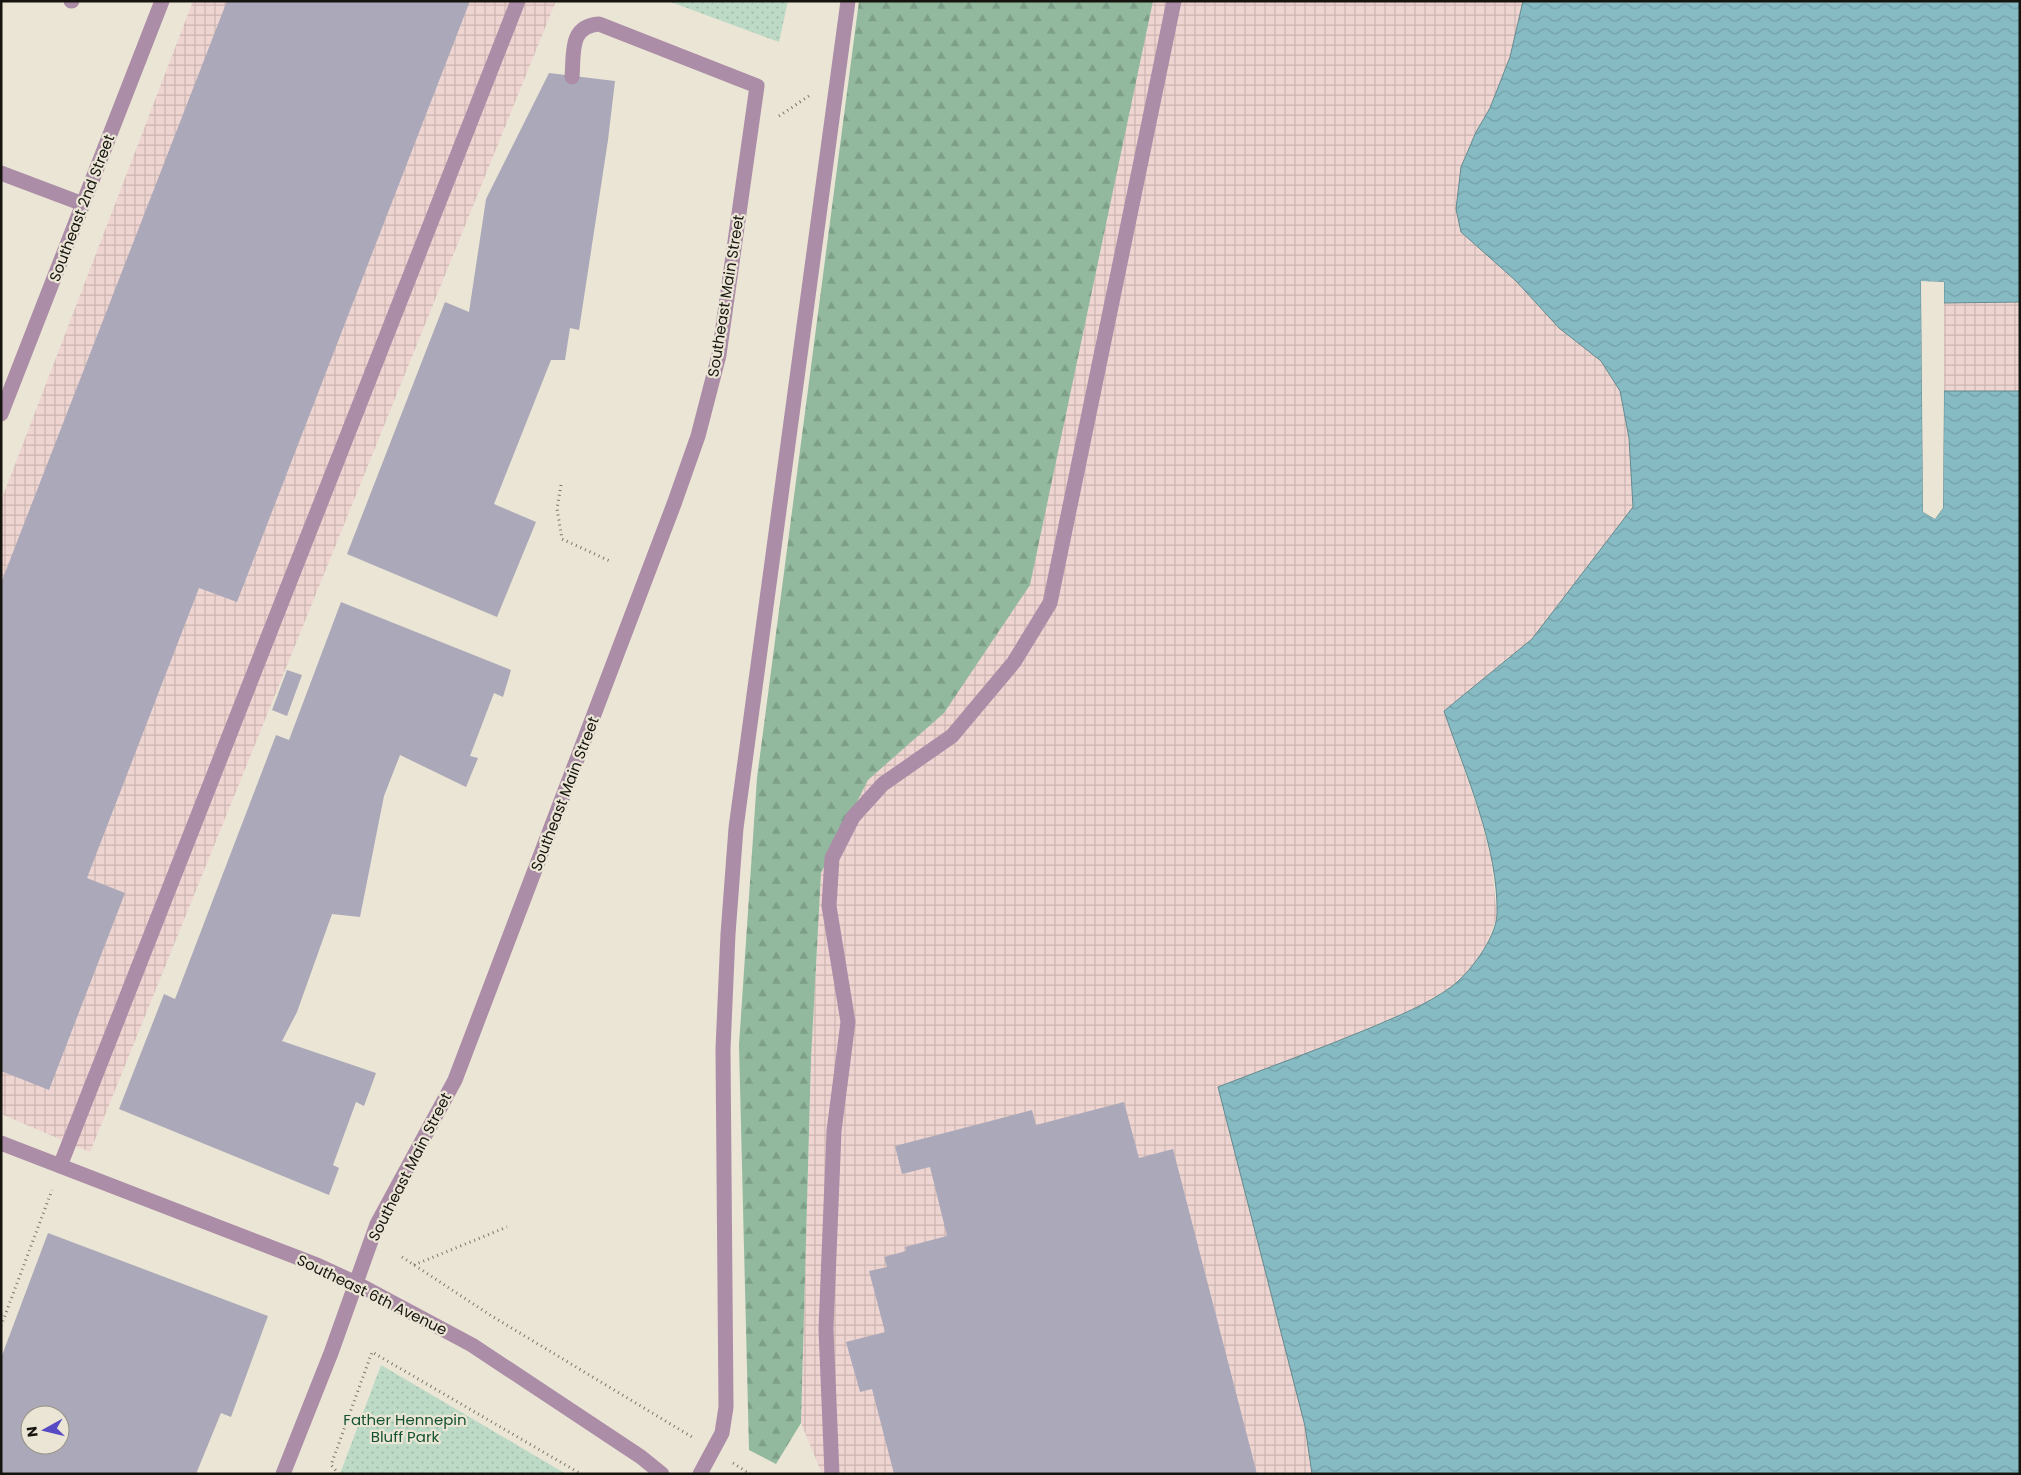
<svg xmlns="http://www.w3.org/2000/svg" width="2021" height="1475" viewBox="0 0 2021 1475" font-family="Poppins,sans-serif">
<defs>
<pattern id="industrial-grid" width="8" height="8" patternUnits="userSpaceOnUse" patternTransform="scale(1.25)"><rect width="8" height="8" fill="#efd5d1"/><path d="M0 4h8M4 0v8" fill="none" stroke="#ccb6b2"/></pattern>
<pattern id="grass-dots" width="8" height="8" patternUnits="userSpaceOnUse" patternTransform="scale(1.25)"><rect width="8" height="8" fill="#bcdac6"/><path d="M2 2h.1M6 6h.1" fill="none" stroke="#a1baa9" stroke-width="1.8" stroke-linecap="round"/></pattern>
<pattern id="forest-firs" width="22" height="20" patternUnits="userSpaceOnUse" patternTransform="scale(1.25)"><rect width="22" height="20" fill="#92b99e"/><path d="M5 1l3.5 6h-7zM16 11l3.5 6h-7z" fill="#7d9e87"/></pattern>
<pattern id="water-waves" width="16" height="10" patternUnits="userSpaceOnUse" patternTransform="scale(1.25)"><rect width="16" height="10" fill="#87bbc4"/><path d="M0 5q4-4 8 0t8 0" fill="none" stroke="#74a0a7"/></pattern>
</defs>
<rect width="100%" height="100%" fill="#ebe5d5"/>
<path fill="url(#industrial-grid)" d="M193,1H556L90,1152L1,1114V501Z
M974,1H1523L1510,57L1490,108L1476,132L1461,167L1456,209L1461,232L1516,281L1559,328L1601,361L1620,391L1629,438L1633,507L1532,639L1444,711L1480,816L1491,859L1497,917L1486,945L1469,971L1452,986L1420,1006L1336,1042L1305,1426L1312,1474H822L801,1423L811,1059L821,873Z
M2020,302V435H1944V303Z"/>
<path fill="url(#grass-dots)" d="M668,1H788L779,42Z
M381,1365L566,1474H340Z"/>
<path fill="url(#forest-firs)" d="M859,1H1153L1030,585L944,713L868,780L821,873L811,1059L801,1423L776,1464L749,1450L739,1045L757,778Z"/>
<path fill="url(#water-waves)" stroke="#65898e" d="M1523,1H2020V302L1944,303V282H1921L1923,512L1935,519L1943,508L1944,391H2020V1474H1312L1305,1426L1218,1087C1269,1067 1320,1049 1370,1028C1398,1016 1426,1005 1451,987C1469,974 1496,938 1497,915C1499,848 1465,773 1444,711L1532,639L1633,507L1629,438L1620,391L1601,361L1559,328L1516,281L1461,232L1456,209L1461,167L1476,132L1490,108L1510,57Z"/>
<path fill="#ebe5d5" d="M1921,281L1944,282V306L1942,303L1941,284H1923L1925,511L1934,516L1940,507L1942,391L1944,389L1943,508L1935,519L1923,512Z"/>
<path fill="#aba9b9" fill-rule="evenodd" d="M227,1H470L237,602L199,588L87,878L125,893L49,1090L1,1071V583Z
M549,73L615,81L608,140L579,330L570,328L565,360H551L494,504L536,522L497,617L347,554L445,302L469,312L486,199Z
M341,602L511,670L503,697L494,693L470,756L478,758L466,787L400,755L384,796L360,917L332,914L297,1012L282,1041L376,1073L364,1106L356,1102L333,1165L339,1168L329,1195L119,1109L164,994L175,999L276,735L289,740Z
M287,670L302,675L287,716L272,710Z
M1124,1102L1139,1158L1173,1149L1257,1474H894L872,1389L860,1392L846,1342L885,1332L869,1271L887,1267L884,1257L906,1251L905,1247L947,1236L930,1167L902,1174L895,1146L1032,1110L1036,1125Z
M48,1233L268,1316L231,1417L221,1413L196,1474H1V1358ZM30,1415H60V1445H30Z"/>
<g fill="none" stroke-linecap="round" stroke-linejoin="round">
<path stroke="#7b776d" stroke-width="3" stroke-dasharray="1 4" stroke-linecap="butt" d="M779,116L809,96
M561,485L557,509L562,539L612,562
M402,1257L490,1315L692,1437
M414,1265L507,1227
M1,1326L52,1190
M733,1463L750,1474
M339,1474L331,1465L372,1352L581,1474"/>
<path stroke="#ac8da7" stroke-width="15" d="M71,1H72
M1,173L83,204
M1,414L162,1
M1,1143L317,1265L356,1283L472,1345L641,1457L662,1474
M60,1166L518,1
M283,1474L331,1353L377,1224L455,1080L674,504L698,436L719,355L757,86L599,24C569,26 574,53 572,77
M700,1474L722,1433L726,1407L723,1049L728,934L736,828L848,1
M832,1474L826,1329L834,1131L848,1022L829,906L832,858L853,817L883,784L952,736L1014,662L1050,603L1174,1"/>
</g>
<g text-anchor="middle" stroke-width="4.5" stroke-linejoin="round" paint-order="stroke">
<g font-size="15" fill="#16140f" stroke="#ebe5d5">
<text transform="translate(82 208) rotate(-69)" y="5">Southeast 2nd Street</text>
<text transform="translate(726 296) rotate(-81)" y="5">Southeast Main Street</text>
<text transform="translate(565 794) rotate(-69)" y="5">Southeast Main Street</text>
<text transform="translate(410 1167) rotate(-63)" y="5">Southeast Main Street</text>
<text transform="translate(372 1295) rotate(26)" y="5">Southeast 6th Avenue</text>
</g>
<g font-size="15" fill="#135331" stroke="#ebe5d5">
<text x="405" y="1425">Father Hennepin<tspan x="405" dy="17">Bluff Park</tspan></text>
</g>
</g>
<rect width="2021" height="1475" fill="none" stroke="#16140f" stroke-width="5"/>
<g transform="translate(45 1430) rotate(262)"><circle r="24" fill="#ebe5d5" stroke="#969186"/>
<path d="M0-4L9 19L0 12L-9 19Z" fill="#574bc3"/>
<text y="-8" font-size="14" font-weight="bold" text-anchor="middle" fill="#16140f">N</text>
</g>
</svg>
